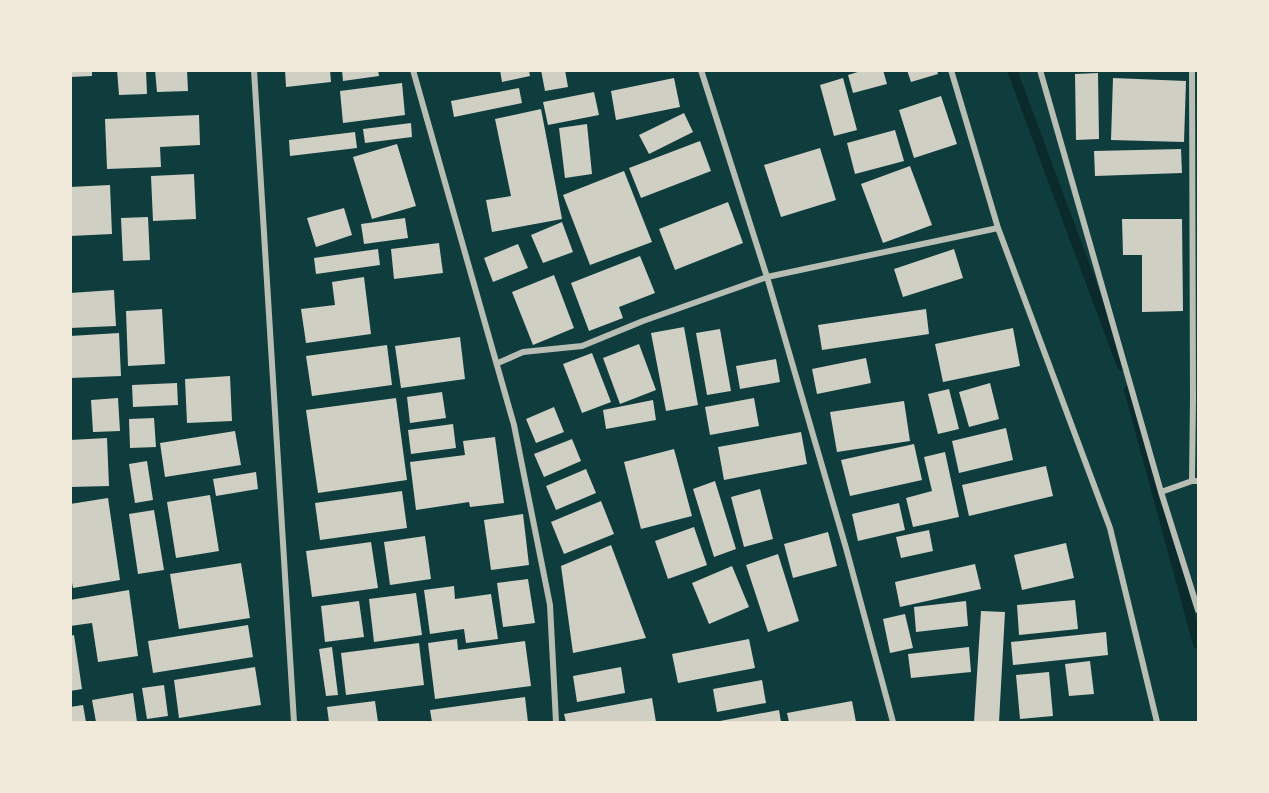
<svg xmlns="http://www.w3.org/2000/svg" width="1269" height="793" viewBox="0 0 1269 793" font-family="Jost,sans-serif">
<rect width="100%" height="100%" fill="#0f3d3e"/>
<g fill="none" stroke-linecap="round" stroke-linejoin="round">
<path stroke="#0a2a2b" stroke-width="10" d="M1012,70L1122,366
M1129,390L1198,644"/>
</g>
<path fill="#cfcfc3" d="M70,70H92V76L70,77Z
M117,70H146L147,94L119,95Z
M155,70H187L188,91L157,92Z
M285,70H330L331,82L286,87Z
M342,70H378L379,76L343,81Z
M500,70H529L530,76L502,82Z
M541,70H565L568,87L545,91Z
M864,70H883L887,84L853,93L848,75Z
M907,70H937L938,74L911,82Z
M1098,73L1099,139L1076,140L1075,74Z
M674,78L680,107L616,120L611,91Z
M843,78L857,130L834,136L820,85Z
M1113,78L1186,81L1184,142L1111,140Z
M402,83L405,115L343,123L340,91Z
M519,88L522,103L454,117L451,101Z
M594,92L599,115L548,125L543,102Z
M941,96L957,144L914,158L899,110Z
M541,109L562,219L492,232L486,200L511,196L495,119Z
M684,113L693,132L649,154L639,135Z
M199,115L200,145L160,147L161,167L107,169L105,119Z
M411,123L412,137L365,143L363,129Z
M587,124L592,174L565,178L559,128Z
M895,130L904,161L855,174L847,143Z
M355,132L357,148L290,156L289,140Z
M700,141L711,171L641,198L629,168Z
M397,144L416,206L372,219L353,157Z
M820,148L836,200L781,217L764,165Z
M1181,149L1182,173L1095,176L1094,151Z
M910,166L932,225L883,243L861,184Z
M624,171L652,242L590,265L563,195Z
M194,174L196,219L153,221L151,176Z
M110,185L112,234L70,236V187Z
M728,202L743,243L675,270L659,229Z
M344,208L352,235L316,247L307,218Z
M148,217L150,260L123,261L121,218Z
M405,218L408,238L364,244L361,224Z
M1122,219H1182L1183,311L1142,312V255H1123Z
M562,222L573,252L543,263L531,235Z
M439,243L443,273L394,279L391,249Z
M518,244L528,268L493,282L484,258Z
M378,249L380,265L316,274L314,258Z
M954,249L963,278L903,297L894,269Z
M640,256L655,293L619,307L623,318L589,331L571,283Z
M554,275L574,328L533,345L512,292Z
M364,277L371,334L306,343L301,309L335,305L332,282Z
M114,290L116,326L70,328V293Z
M162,309L165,364L128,366L126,311Z
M926,309L929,334L822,350L818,325Z
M684,327L698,405L666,411L651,333Z
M1013,328L1020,366L943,382L935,344Z
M720,329L731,391L707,395L696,333Z
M119,333L121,376L70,378V336Z
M460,337L465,379L401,388L395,346Z
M639,344L656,390L620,404L603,358Z
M387,345L392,385L312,396L306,356Z
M592,353L611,402L582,413L563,364Z
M866,358L871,383L817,394L812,369Z
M776,359L780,382L740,389L736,366Z
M230,376L232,421L187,423L185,379Z
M177,383L178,405L133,407L132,385Z
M990,383L999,419L969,427L959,392Z
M949,389L959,429L938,434L928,394Z
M442,392L446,418L410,423L407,397Z
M118,398L120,431L93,432L91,400Z
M396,398L407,480L318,493L306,410Z
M754,398L759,426L710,435L705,407Z
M653,400L656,420L606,429L603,410Z
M904,401L910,441L837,452L830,412Z
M554,407L564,432L536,443L526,419Z
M154,418L156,447L130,448L129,419Z
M453,424L456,448L411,454L408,430Z
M1006,428L1013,460L959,473L952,441Z
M235,431L241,465L165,477L160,443Z
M801,432L807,464L724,480L718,447Z
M495,437L504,503L470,507L469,502L416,510L410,462L465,455L463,441Z
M107,438L109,486L70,487V440Z
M572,439L581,461L544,477L534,454Z
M914,444L922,480L850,496L841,460Z
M674,449L692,516L641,529L624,462Z
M945,452L959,517L913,527L906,498L932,491L924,457Z
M147,461L153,500L135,503L129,464Z
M1046,466L1053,496L969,516L962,485Z
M586,469L596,493L556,510L546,486Z
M256,472L258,489L216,496L213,479Z
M715,481L736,549L714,557L693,489Z
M760,489L773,539L744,547L731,497Z
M402,491L407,528L320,540L315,503Z
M210,495L219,551L176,558L167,502Z
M108,498L120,580L73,588L70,572V504Z
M601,501L614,534L564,554L551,522Z
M899,503L905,530L858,541L852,514Z
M154,510L164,570L138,574L129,514Z
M523,514L529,565L491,570L484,520Z
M694,527L707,565L668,579L655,541Z
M929,530L933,551L901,558L896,537Z
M828,532L837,566L793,578L784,544Z
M425,536L431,579L390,585L384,542Z
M371,542L378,588L312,597L306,551Z
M1066,543L1074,578L1022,590L1014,555Z
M611,545L646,638L573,653L561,566Z
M778,554L799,621L768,632L746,565Z
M241,563L250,618L179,629L170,574Z
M975,564L981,589L900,607L895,582Z
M732,566L749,607L709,624L692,583Z
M528,579L535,623L503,627L497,583Z
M454,586L455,599L491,594L498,639L466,643L464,629L430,634L424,590Z
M129,590L138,656L98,662L92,623L70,626V600Z
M416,593L422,635L374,642L369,599Z
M1075,600L1078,629L1019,635L1017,605Z
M359,601L364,637L325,642L321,606Z
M966,601L968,626L916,632L914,607Z
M981,611L1005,612L999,722H974Z
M905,614L913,648L890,653L883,619Z
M248,625L253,657L153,673L148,641Z
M1106,632L1108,655L1013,665L1011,642Z
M74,635L82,689L70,691V636Z
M457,639L458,650L525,641L531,686L435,699L428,643Z
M749,639L755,668L678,683L672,654Z
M419,643L424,685L346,695L341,653Z
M332,647L338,695L326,696L319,649Z
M969,647L971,672L911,678L908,654Z
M1090,661L1094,694L1069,696L1065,664Z
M255,667L261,705L179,718L174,680Z
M621,667L625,693L577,702L573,676Z
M1049,672L1053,716L1020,719L1016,675Z
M762,680L766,703L717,712L713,689Z
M164,685L168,716L147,719L142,688Z
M133,693L137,722H96L92,700Z
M525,697L528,722H432L430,710Z
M652,698L656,722H566L564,714Z
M375,701L378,722H329L327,707Z
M852,701L856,722H789L787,713Z
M83,705L86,722H70V707Z
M779,710L781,722H720V721Z"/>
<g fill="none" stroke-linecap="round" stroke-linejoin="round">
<path stroke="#b8beb3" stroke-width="6" d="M254,70L294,722
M413,70L514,425L550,605L556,722
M701,70L767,277L846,548L893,722
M951,70L998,228L1110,528L1157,722
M1040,70L1161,492L1198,610
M1192,70L1193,399L1192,481
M498,363L523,352L582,346L643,321L767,277L998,228
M1161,492L1192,481H1198"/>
</g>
<rect width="1269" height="793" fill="none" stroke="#f1e9da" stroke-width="144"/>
</svg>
